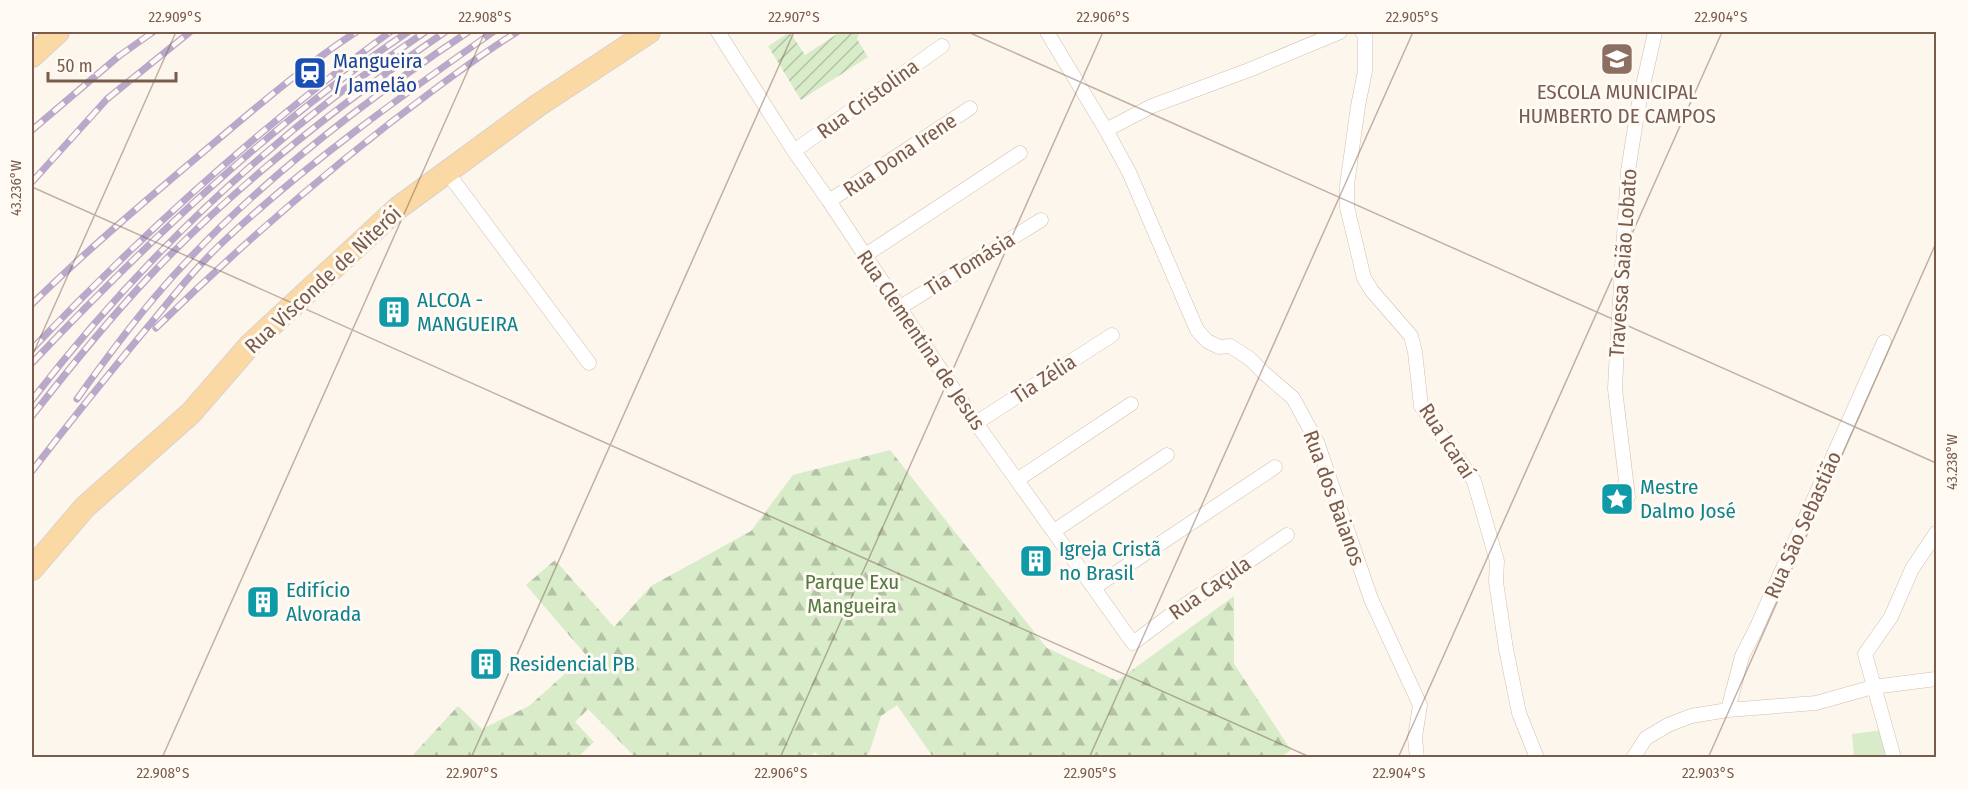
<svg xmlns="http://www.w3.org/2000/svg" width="1968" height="789" viewBox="0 0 1968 789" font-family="'Fira Sans Condensed',sans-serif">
<defs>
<pattern id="forest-firs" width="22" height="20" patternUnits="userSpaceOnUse" patternTransform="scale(1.5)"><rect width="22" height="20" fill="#d8ecc9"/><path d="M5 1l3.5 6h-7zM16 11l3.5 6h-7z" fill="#b4c2a5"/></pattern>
<pattern id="garden-furrows" width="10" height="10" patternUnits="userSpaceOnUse" patternTransform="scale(1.5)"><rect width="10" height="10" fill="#d8ecc9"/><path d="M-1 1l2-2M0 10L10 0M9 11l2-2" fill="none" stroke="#b4c2a5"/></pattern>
</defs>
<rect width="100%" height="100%" fill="#fdf6ec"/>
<path fill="url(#forest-firs)" d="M890,450L1047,648L1117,681L1234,596V664L1291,750L1280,758L933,757L897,705L881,716L869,753L864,757H820L815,752L809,758L635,757L588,709L575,722L594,742L578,757H411L458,706L482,729L529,706L586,655L526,585L555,560L614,627L651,586L751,531L793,475Z"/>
<path fill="url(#garden-furrows)" d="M790,32L805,55L840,32H860L857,39L868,57L801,100L768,46Z"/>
<path fill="#d8ecc9" d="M1883,730L1887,757H1854L1852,734Z"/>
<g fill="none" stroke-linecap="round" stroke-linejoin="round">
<defs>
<path id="street" d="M718,32L794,151L829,201L976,423L1133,643L1169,616L1287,535
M1047,32L1106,130L1129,172L1197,330L1207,341L1219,347L1230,346L1249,358L1264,373L1293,398L1317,442L1371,599L1420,705L1415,737L1417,758
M1362,32L1365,35V71L1358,106L1347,185V207L1364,278L1372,291L1411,336L1415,352L1421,406L1474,481L1497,561L1496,582L1506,649L1519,713L1537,758
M1106,130L1152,106L1249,70L1340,32
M794,151L942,46
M447,172L589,363
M829,201L970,108
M864,256L1020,153
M899,308L1041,220
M976,423L1112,335
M1017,480L1131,404
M1628,497L1615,389L1617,349L1628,171L1638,108L1655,32
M1054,531L1167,455
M1095,587L1275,467
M1728,710L1742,656L1755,631L1884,342
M1633,758L1646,738L1668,725L1691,716L1728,710L1816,703L1873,687L1936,679
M1894,758L1865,654L1891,617L1912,569L1936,533"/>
<path id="primary" d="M32,56L58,32
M32,569L85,507L191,413L249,346L398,208L537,106L649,32"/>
</defs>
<use href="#street" stroke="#d1beb0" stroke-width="15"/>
<use href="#primary" stroke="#dad1cd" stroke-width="24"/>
<use href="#street" stroke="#fff" stroke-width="14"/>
<use href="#primary" stroke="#fbd9a5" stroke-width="22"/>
<defs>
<path id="rail" d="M32,130L119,56L153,32
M32,182L107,99L190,32
M32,304C86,251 144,202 202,153C252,111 301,68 356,32
M156,328C244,242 336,162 435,89C462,69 489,49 517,32
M32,349C142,234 261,126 390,32
M32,363C146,243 269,125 408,32
M77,399C102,364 127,330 154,298C239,197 358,105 468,32
M32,400C142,257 274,133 425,32
M32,416C68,370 105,324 145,281C234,186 338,105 445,32
M32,471C69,423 107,376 146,329C171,299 195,268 224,241C307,163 400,97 493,32"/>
</defs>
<use href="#rail" stroke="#b9a8c9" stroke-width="7"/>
<use href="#rail" stroke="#fffaf3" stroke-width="4.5" stroke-dasharray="14" stroke-linecap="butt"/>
</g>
<path fill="none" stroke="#7a5c4d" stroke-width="1.5" stroke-opacity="0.45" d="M968,32L1936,463M32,187L1312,758M32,356L176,32M162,758L485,32M471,758L794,32M780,758L1103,32M1089,758L1413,32M1398,758L1722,32M1708,758L1936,243"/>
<defs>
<symbol id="school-square" viewBox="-11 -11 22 22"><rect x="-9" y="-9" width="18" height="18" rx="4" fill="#8d6e63" stroke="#fffaf3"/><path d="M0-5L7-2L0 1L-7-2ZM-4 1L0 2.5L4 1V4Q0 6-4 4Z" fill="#fff"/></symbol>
<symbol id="station-square" viewBox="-11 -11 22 22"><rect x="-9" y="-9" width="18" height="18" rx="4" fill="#1a4fb4" stroke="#fffaf3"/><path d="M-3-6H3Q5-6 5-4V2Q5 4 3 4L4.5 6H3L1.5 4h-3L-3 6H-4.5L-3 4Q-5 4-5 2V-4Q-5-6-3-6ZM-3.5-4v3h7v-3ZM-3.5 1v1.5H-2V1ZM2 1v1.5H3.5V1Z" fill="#fff"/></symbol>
<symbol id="building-square" viewBox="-11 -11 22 22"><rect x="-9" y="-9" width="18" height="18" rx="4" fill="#0f9aa8" stroke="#fffaf3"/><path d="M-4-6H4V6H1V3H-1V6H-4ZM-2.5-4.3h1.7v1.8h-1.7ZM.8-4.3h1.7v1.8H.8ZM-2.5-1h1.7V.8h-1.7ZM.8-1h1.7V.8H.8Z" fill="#fff"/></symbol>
<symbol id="sight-square" viewBox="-11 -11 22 22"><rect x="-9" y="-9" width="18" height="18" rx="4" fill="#0f9aa8" stroke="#fffaf3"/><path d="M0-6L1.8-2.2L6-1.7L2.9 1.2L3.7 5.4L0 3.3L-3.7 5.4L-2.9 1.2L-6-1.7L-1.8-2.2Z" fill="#fff"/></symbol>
</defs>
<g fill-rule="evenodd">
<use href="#school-square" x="1598" y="40" width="38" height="38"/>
<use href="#station-square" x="291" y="54" width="38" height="38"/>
<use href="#building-square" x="375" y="293" width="38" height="38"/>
<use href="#sight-square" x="1598" y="480" width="38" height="38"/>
<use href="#building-square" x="1017" y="542" width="38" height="38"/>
<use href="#building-square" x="244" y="583" width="38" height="38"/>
<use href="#building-square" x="467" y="645" width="38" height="38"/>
</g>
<g text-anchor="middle" stroke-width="6" stroke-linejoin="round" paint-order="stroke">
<g font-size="21" fill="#164399" stroke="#fffaf3" text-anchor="start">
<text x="333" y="68">Mangueira<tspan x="333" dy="24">/ Jamelão</tspan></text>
</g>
<g font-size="21" fill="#785e54" stroke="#fffaf3">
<text x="1617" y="99">ESCOLA MUNICIPAL<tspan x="1617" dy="24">HUMBERTO DE CAMPOS</tspan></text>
</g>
<g font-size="21" fill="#7a5c4d" stroke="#fffaf3">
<text transform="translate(868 99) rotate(-36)" y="7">Rua Cristolina</text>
<text transform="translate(900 155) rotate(-34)" y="7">Rua Dona Irene</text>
<text transform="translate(1623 263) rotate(-86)" y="7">Travessa Saião Lobato</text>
<text transform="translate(970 264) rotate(-32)" y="7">Tia Tomásia</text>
<text transform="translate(323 280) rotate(-43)" y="7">Rua Visconde de Niterói</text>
<text transform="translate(921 340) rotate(56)" y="7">Rua Clementina de Jesus</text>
<text transform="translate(1044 379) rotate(-33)" y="7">Tia Zélia</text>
<text transform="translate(1447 441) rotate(57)" y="7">Rua Icaraí</text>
<text transform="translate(1334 498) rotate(70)" y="7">Rua dos Baianos</text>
<text transform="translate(1803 525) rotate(-66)" y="7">Rua São Sebastião</text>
<text transform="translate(1210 588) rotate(-35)" y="7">Rua Caçula</text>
</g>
<g font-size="21" fill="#0d838f" stroke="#fffaf3" text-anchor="start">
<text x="417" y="307">ALCOA -<tspan x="417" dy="24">MANGUEIRA</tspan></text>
<text x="1640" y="494">Mestre<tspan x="1640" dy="24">Dalmo José</tspan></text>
<text x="1059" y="556">Igreja Cristã<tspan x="1059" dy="24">no Brasil</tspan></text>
<text x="286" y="597">Edifício<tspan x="286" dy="24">Alvorada</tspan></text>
<text x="509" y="671">Residencial PB</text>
</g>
<g font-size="21" fill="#537a41" stroke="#fffaf3">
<text x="852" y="589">Parque Exu<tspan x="852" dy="24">Mangueira</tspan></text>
</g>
</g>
<rect width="1968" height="789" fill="none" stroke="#fffaf3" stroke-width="66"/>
<path d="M48 72v9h128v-9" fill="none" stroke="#7a5c4d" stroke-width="3"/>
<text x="57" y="72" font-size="18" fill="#7a5c4d" stroke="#fffaf3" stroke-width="4.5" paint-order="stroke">50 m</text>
<rect x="33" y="33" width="1902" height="723" fill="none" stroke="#7a5c4d" stroke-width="2"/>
<g font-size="15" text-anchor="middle" fill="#7a5c4d">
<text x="175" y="22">22.909°S</text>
<text x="485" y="22">22.908°S</text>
<text x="794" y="22">22.907°S</text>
<text x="1103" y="22">22.906°S</text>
<text x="1412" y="22">22.905°S</text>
<text x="1721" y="22">22.904°S</text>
<text transform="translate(16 188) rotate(-90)" y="5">43.236°W</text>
<text transform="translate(1952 462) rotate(-90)" y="5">43.238°W</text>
<text x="163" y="778">22.908°S</text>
<text x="472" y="778">22.907°S</text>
<text x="781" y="778">22.906°S</text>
<text x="1090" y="778">22.905°S</text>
<text x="1399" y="778">22.904°S</text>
<text x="1708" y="778">22.903°S</text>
</g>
</svg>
